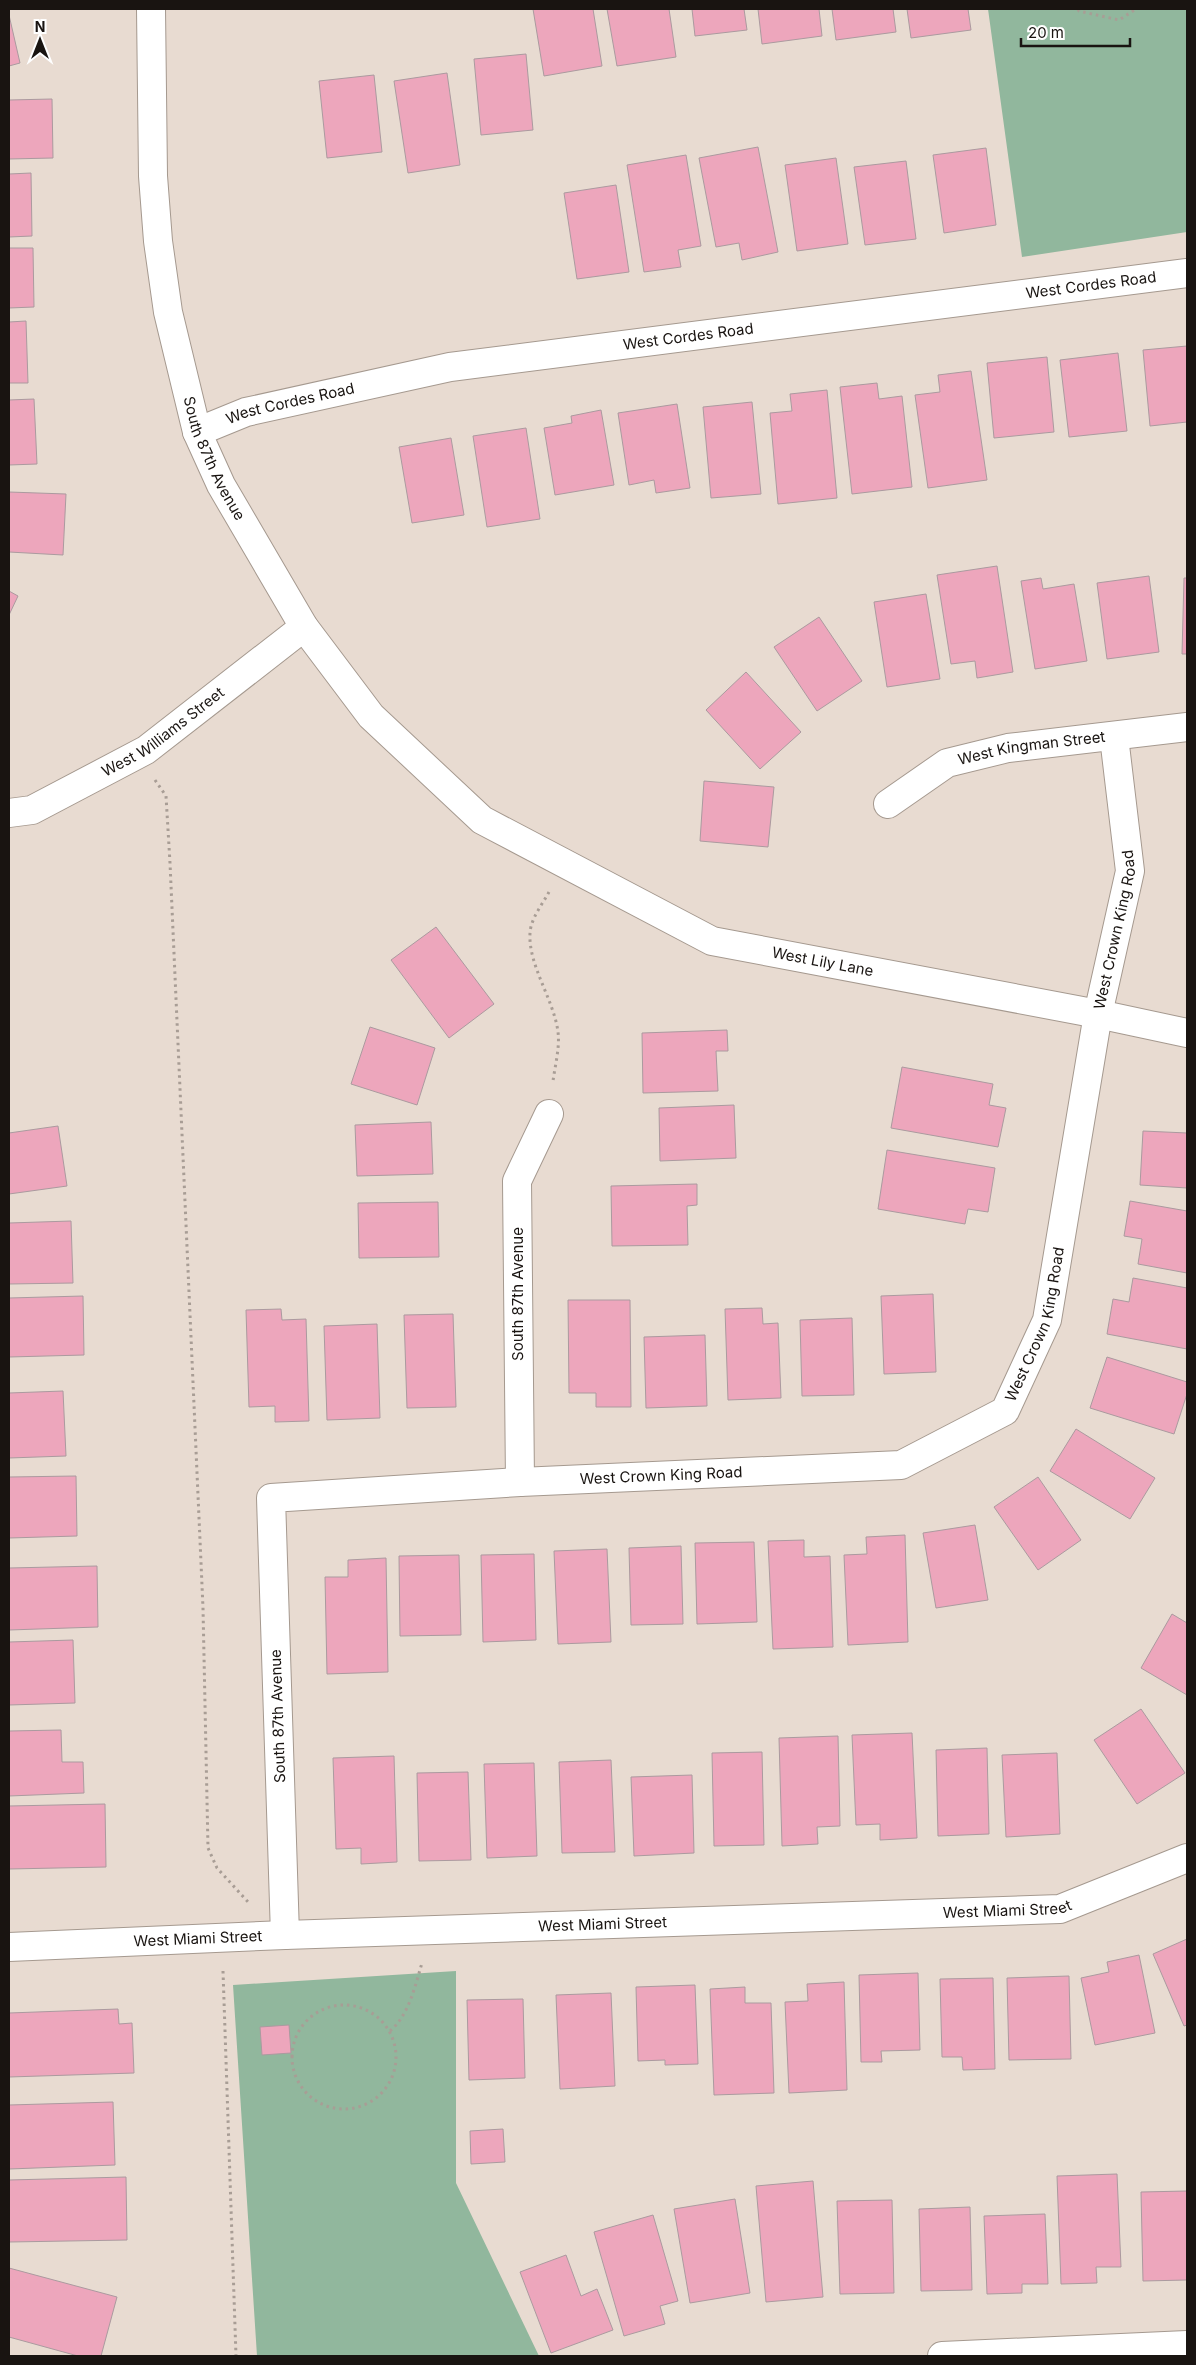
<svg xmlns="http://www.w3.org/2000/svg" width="1196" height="2365" viewBox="0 0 1196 2365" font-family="Inter,sans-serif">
<rect width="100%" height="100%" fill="#e8dbd1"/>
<path fill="#91b79d" d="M988,9H1187V232L1022,257Z
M456,1971V2183L539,2356H257L233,1985Z"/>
<path fill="#eda6bc" stroke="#ab9a9f" d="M533,9H593L602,66L544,76Z
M607,9H669L676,57L617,66Z
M692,9H744L747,30L695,36Z
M758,9H819L822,36L762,44Z
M832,9H893L896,32L836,40Z
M907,9H968L971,30L911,38Z
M9,15L20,63L9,66Z
M526,54L533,130L481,135L474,59Z
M447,73L460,165L408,173L394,81Z
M374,75L382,152L327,158L319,81Z
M52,99L53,158L9,159V100Z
M758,147L778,252L742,260L739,243L716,247L699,158Z
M986,148L996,225L944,233L933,155Z
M686,155L701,246L678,250L681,267L644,272L627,165Z
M836,158L848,244L797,251L785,165Z
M906,161L916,239L865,245L854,167Z
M31,173L32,236L9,237V174Z
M616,185L629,272L577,279L564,193Z
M9,248H33L34,307L9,308Z
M26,321L28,383H9V322Z
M1187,346V422L1150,426L1143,350Z
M1118,353L1127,431L1069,437L1060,360Z
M1047,357L1054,432L994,438L987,363Z
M971,371L987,480L928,488L915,395L940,392L938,375Z
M877,383L879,399L902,396L912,487L852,494L840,387Z
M827,390L837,498L778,504L770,413L792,411L790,394Z
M34,399L37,464L9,465V400Z
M752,402L761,494L711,498L703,407Z
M677,404L690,488L656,493L654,480L629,485L618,413Z
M601,410L614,485L555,495L544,428L572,423L571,416Z
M526,428L540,519L487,527L473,436Z
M451,438L464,515L412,523L399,447Z
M9,492L66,494L63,555L9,552Z
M997,566L1013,672L977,678L975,661L951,664L937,575Z
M1149,576L1159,652L1107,659L1097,583Z
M1041,578L1043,589L1074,584L1087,661L1035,669L1021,581Z
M1184,578H1187V654H1182Z
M9,591L18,596L9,615Z
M926,594L940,679L887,687L874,602Z
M819,617L862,681L817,711L774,647Z
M746,672L801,732L760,769L706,710Z
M704,781L774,787L768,847L700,841Z
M436,927L494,1004L449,1038L391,960Z
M370,1027L435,1048L417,1105L351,1084Z
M727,1030L728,1051H716L718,1091L643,1093L642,1033Z
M902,1067L993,1084L989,1105L1006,1108L998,1147L891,1128Z
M734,1105L736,1158L660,1161L659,1108Z
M431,1122L433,1174L357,1176L355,1125Z
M58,1126L67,1186L9,1194V1133Z
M1143,1131L1187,1133V1188L1140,1185Z
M887,1150L995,1168L988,1212L968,1209L965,1224L878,1209Z
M697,1184V1205L687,1206L688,1245L612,1246L611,1186Z
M1130,1201L1187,1211V1273L1138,1264L1142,1239L1124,1236Z
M438,1202L439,1257L359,1258L358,1203Z
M71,1221L73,1283L9,1284V1223Z
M1133,1278L1187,1288V1349L1107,1334L1113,1299L1129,1302Z
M933,1294L936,1372L884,1374L881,1296Z
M83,1296L84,1355L9,1357V1298Z
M568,1300H630L631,1407H596V1393H569Z
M762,1308L763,1324L778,1323L781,1398L728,1400L725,1309Z
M281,1309L282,1320L306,1319L309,1421L275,1422V1406L249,1407L246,1310Z
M453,1314L456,1407L407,1408L404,1315Z
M852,1318L854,1395L802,1396L800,1320Z
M377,1324L380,1418L327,1420L324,1326Z
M705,1335L707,1406L646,1408L644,1337Z
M1107,1357L1187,1382V1394L1174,1434L1090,1408Z
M63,1391L66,1456L9,1458V1393Z
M1076,1429L1155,1478L1130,1519L1050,1471Z
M76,1476L77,1536L9,1538V1477Z
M1038,1477L1081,1540L1038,1570L994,1507Z
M975,1525L988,1600L936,1608L923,1533Z
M905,1535L908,1642L848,1645L844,1555L867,1554L866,1537Z
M804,1540V1557L830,1556L833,1647L773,1649L768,1541Z
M754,1542L757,1622L697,1624L695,1543Z
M681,1546L683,1624L631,1625L629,1548Z
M607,1549L611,1642L558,1644L554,1551Z
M534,1554L536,1640L483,1642L481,1555Z
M459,1555L461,1635L400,1636L399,1556Z
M386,1558L388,1672L327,1674L325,1577H348V1560Z
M97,1566L98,1627L9,1630V1568Z
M1172,1614L1187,1623V1695L1141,1668Z
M73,1640L75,1703L9,1705V1642Z
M1141,1709L1185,1773L1137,1804L1094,1740Z
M61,1730L62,1762H83L84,1793L9,1796V1731Z
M912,1733L917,1838L880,1840V1824L856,1825L852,1735Z
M838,1736L840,1826L817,1827L818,1844L782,1846L779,1738Z
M987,1748L989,1834L938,1836L936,1750Z
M762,1752L764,1845L714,1846L712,1753Z
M1057,1753L1060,1834L1006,1837L1002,1755Z
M394,1756L397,1862L361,1864V1848L336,1849L333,1758Z
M611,1760L615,1852L562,1853L559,1762Z
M534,1763L537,1856L487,1858L484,1764Z
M468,1772L471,1860L419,1861L417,1773Z
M692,1775L694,1853L634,1856L631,1777Z
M105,1804L106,1867L9,1869V1806Z
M1187,1939V2025L1184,2026L1153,1954Z
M1139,1955L1155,2033L1095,2045L1081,1978L1109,1972L1107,1962Z
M918,1973L920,2050L881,2051L882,2062H861L859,1975Z
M1069,1976L1071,2059L1009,2060L1007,1978Z
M993,1978L995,2069L963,2070L962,2057H942L940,1979Z
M844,1982L847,2090L789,2093L785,2002L808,2001L807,1984Z
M695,1985L698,2064L665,2065V2060L638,2061L636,1987Z
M745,1987V2003H771L774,2093L714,2095L710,1989Z
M611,1993L615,2086L560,2089L556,1995Z
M523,1999L525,2078L469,2080L467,2000Z
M118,2009L119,2024L132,2023L134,2073L9,2077V2013Z
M289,2025L291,2053L262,2055L260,2027Z
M113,2102L115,2165L9,2169V2105Z
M503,2129L505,2162L471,2164L470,2131Z
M1117,2174L1121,2267H1096L1097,2283L1061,2284L1057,2176Z
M126,2177L127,2240L9,2242V2180Z
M813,2181L823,2297L766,2302L756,2186Z
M1187,2191V2280L1143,2281L1141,2192Z
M735,2199L750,2293L690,2303L674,2209Z
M892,2200L894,2293L840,2294L837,2201Z
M970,2207L972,2290L921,2291L919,2209Z
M1045,2214L1048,2284H1022V2293L987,2294L984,2216Z
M653,2215L678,2301L660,2306L665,2324L624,2336L594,2232Z
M566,2255L581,2296L597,2289L613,2330L551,2353L520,2272Z
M9,2268L117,2297L101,2356H78L9,2337Z"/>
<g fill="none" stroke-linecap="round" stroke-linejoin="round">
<defs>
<g id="street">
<path id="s1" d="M197,432L246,412L450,367L1187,273"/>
<path id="s2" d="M888,804L947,763L1008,748L1187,727"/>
<path id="s3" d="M9,813L32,810L146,750L304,627"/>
<path d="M520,1482L517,1181L549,1114"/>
<path id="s4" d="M285,1935L271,1498L520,1482L901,1465L1005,1411L1047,1320L1098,1014L1130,871L1114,737"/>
<path id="s5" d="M9,1947L285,1935L1060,1909L1187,1858"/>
<path d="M942,2356L1187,2345"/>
</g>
<g id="secondary">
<path id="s6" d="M151,9L153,176L158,241L168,312L197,432L221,485L304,627L371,716L482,820L712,941L1098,1014L1187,1033"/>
</g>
</defs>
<use href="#street" stroke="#a5998f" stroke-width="30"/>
<use href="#secondary" stroke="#a5998f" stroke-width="30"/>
<path stroke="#a89d95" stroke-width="3" stroke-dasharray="2.5 4" stroke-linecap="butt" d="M1078,9L1079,11L1119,20L1136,9
M155,780L166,796L170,863L203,1608L208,1848L217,1868L249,1903
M549,892C542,905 531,918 530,933C528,965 554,1000 558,1032C560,1047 555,1066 553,1081
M223,1971L236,2356
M292 2057a52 52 0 1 1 104 0a52 52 0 1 1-104 0Z
M390,2031C409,2015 415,1986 422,1963"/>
<use href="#street" stroke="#fff" stroke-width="28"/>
<use href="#secondary" stroke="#fff" stroke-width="28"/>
</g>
<g text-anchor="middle" stroke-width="4" stroke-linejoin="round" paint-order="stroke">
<g font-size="15" fill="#191411" stroke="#fff">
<text dy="5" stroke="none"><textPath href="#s1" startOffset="908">West Cordes Road</textPath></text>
<text dy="5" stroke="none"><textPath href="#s1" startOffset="502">West Cordes Road</textPath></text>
<text dy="5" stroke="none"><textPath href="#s1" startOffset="98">West Cordes Road</textPath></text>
<text dy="5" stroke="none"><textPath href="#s6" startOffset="458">South 87th Avenue</textPath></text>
<text dy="5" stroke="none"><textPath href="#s3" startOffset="176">West Williams Street</textPath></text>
<text dy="5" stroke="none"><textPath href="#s2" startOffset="158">West Kingman Street</textPath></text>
<text dy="5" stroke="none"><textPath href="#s4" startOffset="1682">West Crown King Road</textPath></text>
<text dy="5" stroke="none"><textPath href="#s6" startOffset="1286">West Lily Lane</textPath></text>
<text transform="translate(518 1294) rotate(-90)" y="5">South 87th Avenue</text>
<text dy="5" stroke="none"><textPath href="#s4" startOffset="1278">West Crown King Road</textPath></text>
<text dy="5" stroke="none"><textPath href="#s4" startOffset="828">West Crown King Road</textPath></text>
<text transform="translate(278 1716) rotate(-92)" y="5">South 87th Avenue</text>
<text dy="5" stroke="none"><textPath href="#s5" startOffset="999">West Miami Street</textPath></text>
<text dy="5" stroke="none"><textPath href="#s5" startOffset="594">West Miami Street</textPath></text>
<text dy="5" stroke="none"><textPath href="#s5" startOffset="189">West Miami Street</textPath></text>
</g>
</g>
<rect width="1196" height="2365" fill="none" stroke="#191411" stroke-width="20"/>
<g transform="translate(40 40)" stroke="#ffffff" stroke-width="4" paint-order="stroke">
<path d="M0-4L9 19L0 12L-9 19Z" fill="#191411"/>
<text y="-8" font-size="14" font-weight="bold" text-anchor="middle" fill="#191411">N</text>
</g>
<path d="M1021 38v8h109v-8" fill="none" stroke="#191411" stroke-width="2.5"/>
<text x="1028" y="38" font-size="15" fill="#191411" stroke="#ffffff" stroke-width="4" paint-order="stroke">20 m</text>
</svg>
